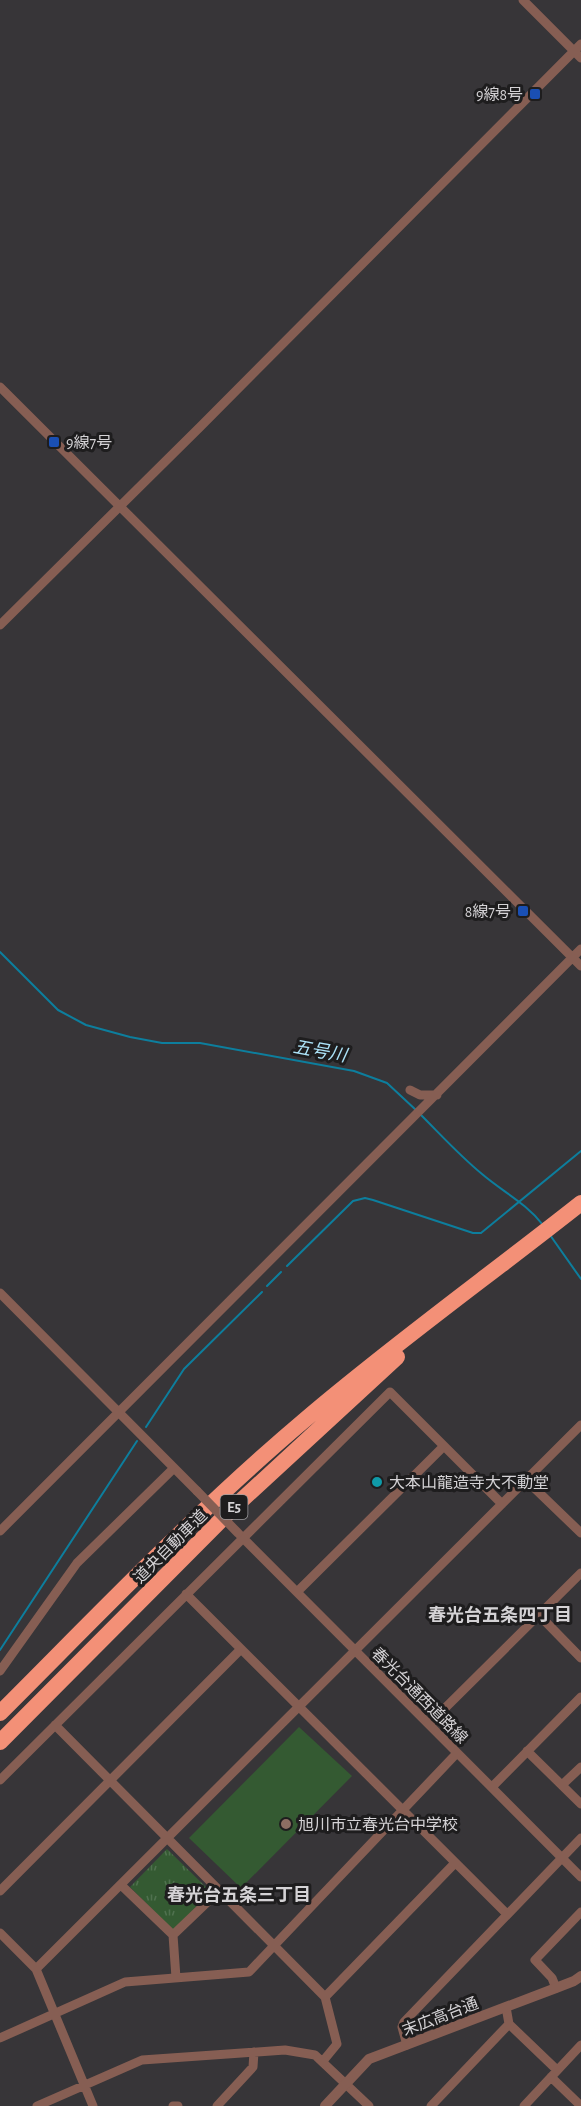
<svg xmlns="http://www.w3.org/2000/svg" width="581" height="2106" viewBox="0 0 581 2106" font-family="'Alegreya Sans','Noto Sans JP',sans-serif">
<defs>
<pattern id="park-tufts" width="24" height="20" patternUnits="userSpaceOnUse" patternTransform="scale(1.5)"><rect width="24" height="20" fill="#345a32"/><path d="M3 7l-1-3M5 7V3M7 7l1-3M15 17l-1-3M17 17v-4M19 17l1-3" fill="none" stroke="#50714f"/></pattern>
</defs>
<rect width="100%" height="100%" fill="#373538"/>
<path fill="#345a32" d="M299,1727L352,1776L241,1888L189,1838Z"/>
<path fill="url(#park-tufts)" d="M167,1849L211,1892L173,1930L130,1887Z"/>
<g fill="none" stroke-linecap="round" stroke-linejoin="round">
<path stroke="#0d7e9d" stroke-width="2" d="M0,952L58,1010L86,1025L130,1037L162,1043H200L354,1071L387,1083L417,1111
M421,1115C441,1135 460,1156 482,1174C503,1192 526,1203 543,1225
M550,1235L581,1279
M287,1266L353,1201L365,1198L373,1200L473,1233H481L581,1151
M267,1286L281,1272
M146,1427L184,1369L262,1292
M0,1650L137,1441"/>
<path stroke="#865e53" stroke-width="9" d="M523,0L581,58
M0,387L581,966
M0,625L201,426L581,44
M410,1090L420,1095H437
M0,1293L197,1491
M526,1480L581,1533
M0,1531L581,949
M240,1535L581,1877
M297,1592L443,1447
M186,1594L507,1914
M539,1615L581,1658
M0,1671L77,1563L174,1468
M429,1724L581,1573
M55,1725L325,1997L337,2044L323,2061
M527,1751L581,1804
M0,1780L390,1392L502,1504
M562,1785L581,1767
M492,1787L581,1697
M121,1885L173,1935
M0,1891L241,1649
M0,1933L36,1969L93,2106
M36,1969L581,1425
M176,1978L173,1935L219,1891
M556,1988L552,1978L535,1960L581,1912
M325,1997L455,1863
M506,2007L509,2024L557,2070
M0,2038L125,1982L249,1972L457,1753
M407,2045L402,2027L404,2022L581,1838
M551,2077L581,2106
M37,2106L142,2060L285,2050L315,2055L369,2106
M173,2106H178
M217,2106L253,2067L254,2052
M431,2106L509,2024
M524,2106L581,2045"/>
<path stroke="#865e53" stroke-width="10" d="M325,2106L369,2059L556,1988L574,1981L581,1976"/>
<path stroke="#f39077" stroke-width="16" d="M0,1713C100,1613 198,1510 307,1418C395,1343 490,1275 581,1203
M0,1742L231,1510L397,1357"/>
<path stroke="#865e53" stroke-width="9" d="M197,1491L238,1533"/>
</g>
<g fill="#1a4fb4" stroke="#1e1d1e" stroke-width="2">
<rect x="529" y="88" width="12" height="12" rx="3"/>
<rect x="48" y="436" width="12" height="12" rx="3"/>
<rect x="517" y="905" width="12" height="12" rx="3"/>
</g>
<circle fill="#0f9aa8" stroke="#1e1d1e" stroke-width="2" cx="377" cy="1482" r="6"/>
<circle fill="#8d6e63" stroke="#1e1d1e" stroke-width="2" cx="286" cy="1824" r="6"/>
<g text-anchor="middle" stroke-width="6" stroke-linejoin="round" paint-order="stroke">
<rect fill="#1e1d1e" stroke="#9d9c9e" stroke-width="1.5" x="220.5" y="1495" width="27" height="24" rx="4.5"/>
<g font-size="15" font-weight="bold" fill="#d4d2d5">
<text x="234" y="1512">E5</text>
</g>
<g font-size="16" fill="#d4d2d5" stroke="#1e1d1e" text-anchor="start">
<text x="523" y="100" text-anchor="end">9線8号</text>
<text x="66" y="448">9線7号</text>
<text x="511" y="917" text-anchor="end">8線7号</text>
<text x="389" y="1488">大本山龍造寺大不動堂</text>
<text x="298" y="1830">旭川市立春光台中学校</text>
</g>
<g font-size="16" fill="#d4d2d5" stroke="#1e1d1e">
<text transform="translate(170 1546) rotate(-45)" y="6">道央自動車道</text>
<text transform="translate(420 1695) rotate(45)" y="6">春光台通西道路線</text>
<text transform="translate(440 2016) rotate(-21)" y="6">末広高台通</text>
</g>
<g font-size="18" font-style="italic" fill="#ace2f7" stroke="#1e1d1e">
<text transform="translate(320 1051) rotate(10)" y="6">五号川</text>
</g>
<g font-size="18" font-weight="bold" fill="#d4d2d5" stroke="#1e1d1e">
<text x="500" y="1621">春光台五条四丁目</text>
<text x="239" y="1901">春光台五条三丁目</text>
</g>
</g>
</svg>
